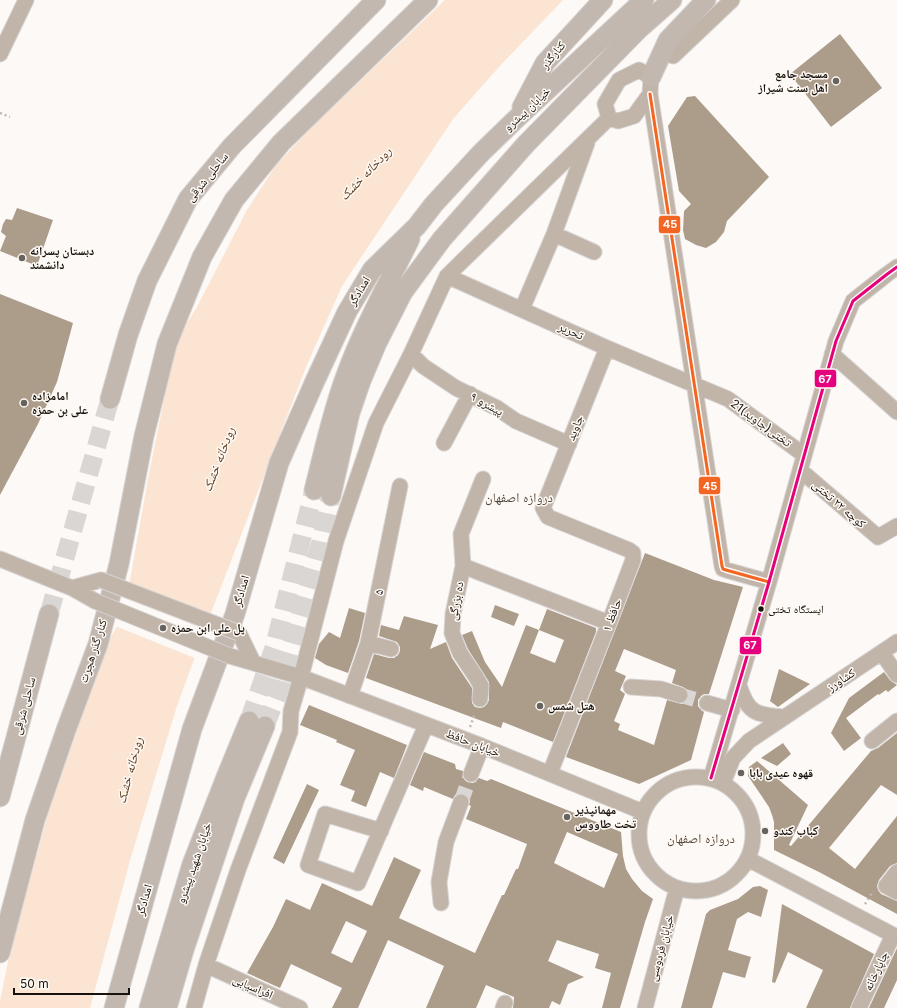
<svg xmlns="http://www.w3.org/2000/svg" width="897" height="1008" viewBox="0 0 897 1008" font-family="Inter,'Noto Naskh Arabic',sans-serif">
<rect width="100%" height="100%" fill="#fcf9f7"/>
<path fill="#fbe4d1" d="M445,0H563L498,68L453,119L342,286L306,367L209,618L176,709L131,857L90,1008H0V1001L9,957L48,814L107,644L124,614L148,479L176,340L197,307L247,210L276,165L314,125Z"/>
<path fill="#fcf9f7" d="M125,596L207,630L197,659L115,626L122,613Z"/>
<path fill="#ac9d8b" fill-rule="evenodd" d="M840,34L882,88L831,127L790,74Z
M695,96L769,177L727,221L724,232L716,242L706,248L696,245L685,239L683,230L684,211L691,204L679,191L668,126L687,97Z
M17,208L53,220L37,266L0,251L6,236L1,232L3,224L6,219L12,220Z
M0,294L73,323L57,382L38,424L0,495Z
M645,553L714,580L743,587L709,694H704L701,696L698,700V706L701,710L704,712L691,760L639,784L566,757ZM624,649L676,670L672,683L683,687L686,689L689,693L688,698L686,701L682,704L667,700L654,745L618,730L620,724L614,721L625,694L620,690L626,676L615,671Z
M495,605L519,614L514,626L491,617Z
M349,608L365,613L359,641L348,673L326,665L315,658L319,644L329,632L340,638Z
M547,609L596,628V632L553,742L503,722L501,728L366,678L374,654L389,658H394L398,655L400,651V647L397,642L379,636L381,625L399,630L404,616L438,625L430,649L446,642L452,658L472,688V703L475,707L480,708L484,707L487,704L489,700V682L468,649L462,635L472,631L485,662L502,687L526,625L539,630ZM539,630L564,640L555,663L530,653Z
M779,669L810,684L778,707L770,701Z
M884,672L890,680L897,685L888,692L886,690L879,695L878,694L846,718L861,738L844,751L831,733L849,698Z
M309,705L407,745L394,778L380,772L366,807L351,801L355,791L340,785L355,750L336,742L337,740L300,725Z
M897,733V795L881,785L829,848L855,869L897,816V863L890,866L879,880L877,886L878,890L881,894L897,901V914L819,872L774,850V822L772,815L769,807L748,776L749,767L757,761L808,805L789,845L791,846L871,751L878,748Z
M783,743L791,754L777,766L761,758Z
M424,752L455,764L456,769L463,771L464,779L467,782L473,783L479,778L487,781L491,779L621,832L623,856L626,869L632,879L642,891L653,899L645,922L620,1008H602L611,973L595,968L599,954L557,940L548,961L584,977L568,984L560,1005L552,1001L549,1008H513L514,997L486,985L476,1008H426L444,966L388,940L358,1008H332L342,988L291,964L280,988L247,973L273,927L286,899L310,910L322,883L372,906L394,857L421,870L399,918L475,953L502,895H504L516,869H518L527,844L466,819L471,806L469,805L470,801L468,797L465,794L459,793L455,795L453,799L424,787L423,791L410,785ZM567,832L618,854L604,888L554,863ZM346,921L367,931L352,963L331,953Z
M307,784L319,790L284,864L273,858Z
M760,886L768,890L761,917L748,912L737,919L728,950L751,957L745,978L723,972L712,1008H681L706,914L710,910L738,899L753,887Z
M782,904L874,954L850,1008H806L823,970L788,952L775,983L772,982Z
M897,948V980L884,1008H869Z"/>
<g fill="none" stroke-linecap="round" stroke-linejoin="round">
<path stroke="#dad6d4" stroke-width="15" stroke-dasharray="15 8" stroke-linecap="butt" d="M680,695L707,703
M461,802L471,774"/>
<path stroke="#dad6d4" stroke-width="19" stroke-dasharray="19 10" stroke-linecap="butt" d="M49,614L110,399
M249,721L274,648L314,490
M265,726L278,693L321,542L331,496"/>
<defs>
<path id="minor" d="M0,54L26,0
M673,56L732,0
M639,70L651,77L650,94L634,116L618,121L609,118L605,104L619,80Z
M650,94L722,566L723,569L726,570L769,582
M554,234L594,252
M447,276L607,348L728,399L804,455
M522,309L554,234L587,143
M411,354L423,366L456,388L497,408L516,421L569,444
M832,354L897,412
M444,443L470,394
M800,470L878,537L897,526
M0,559L72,588L95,601
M463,566L609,623
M72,588L101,580
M239,633L253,662
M368,643L391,649
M882,653L897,675
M230,656L301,677L482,746L643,812
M739,685C748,714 756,715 785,717
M631,687L661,689L680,695
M350,696L368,643L400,486
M480,699L481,686L476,677L460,653L452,633L453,614L463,566L461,534L483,479
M707,703L732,710
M872,741L897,721
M550,773L609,623L633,560V553L629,550L548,517L543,508L607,348
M471,774L482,746
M639 834a57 57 0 1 1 114 0a57 57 0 1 1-114 0Z
M711,778L769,582L836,341L853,301L886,275L897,267
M723,783L733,758L749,741L897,642
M381,831L325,814L308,865L358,883L426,725
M748,859L897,937
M897,872L886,886L897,892
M441,903L439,882L446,842L461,802
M206,965L300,1008
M194,1008L206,965L238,870L290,732L291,711L301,677L336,541L376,423L411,354L447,276L609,118
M503,1008L505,1003
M645,1008L677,888
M859,1008L893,935"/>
<path id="major" d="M651,77L668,40L706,0
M522,107L545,63L603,0
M110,399L128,335L147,281L188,199L232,146L376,0
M314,490C324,451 332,412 346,375C363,328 388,284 410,239
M331,496L350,413L361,381L377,343L403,292L442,239L526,144L638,30L672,0
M0,797L49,614
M0,953L35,820L66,730L98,644L119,564L144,436L167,344L202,257L234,200L281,143L428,0
M114,1008L192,729L235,614L279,463L315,381L347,312L372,270L417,226L434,204L481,153L516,119L644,0
M149,1008L192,864L226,777L249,721
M167,1008L184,950L235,798L265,726"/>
</defs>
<use href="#minor" stroke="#d7d4d3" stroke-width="17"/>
<use href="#major" stroke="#d7d4d3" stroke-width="21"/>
<path stroke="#c0b8b1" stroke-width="2.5" stroke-dasharray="2 3" stroke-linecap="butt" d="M0,113L10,117
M470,727L475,713
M865,904L873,891"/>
<use href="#minor" stroke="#c1b5aa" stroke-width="15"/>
<use href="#major" stroke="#c2b8b0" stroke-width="19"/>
<defs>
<path id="minor-bridge" d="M101,580L239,633
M95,601L230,656"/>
</defs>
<use href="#minor-bridge" stroke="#d7d4d3" stroke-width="17" stroke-linecap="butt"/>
<use href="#minor-bridge" stroke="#c1b5aa" stroke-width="15"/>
<defs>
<path id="bus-1" d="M650,94L722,566L723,569L726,570L769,582"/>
<path id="bus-2" d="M711,778L769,582L836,341L853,301L886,275L897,267"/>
</defs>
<use href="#bus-1" stroke="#fff9f4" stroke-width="6"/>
<use href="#bus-2" stroke="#fff9f4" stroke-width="6"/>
<use href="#bus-1" stroke="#f26522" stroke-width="3"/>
<use href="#bus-2" stroke="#e5007d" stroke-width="3"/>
</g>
<g fill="#676360" stroke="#fff9f4" stroke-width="1.5">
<circle cx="836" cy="81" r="4"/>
<circle cx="22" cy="258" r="4"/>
<circle cx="24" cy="403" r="4"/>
<circle cx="163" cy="628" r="4"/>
<circle cx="540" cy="706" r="4"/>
<circle cx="741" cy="773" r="4"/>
<circle cx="567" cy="817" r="4"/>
<circle cx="765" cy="831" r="4"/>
</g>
<circle fill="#17120e" stroke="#fff9f4" stroke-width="1.5" cx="761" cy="609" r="3.5"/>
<g text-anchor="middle" stroke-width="3" stroke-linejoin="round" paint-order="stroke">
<g font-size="11" fill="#17120e" stroke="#fff9f4" text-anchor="start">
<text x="768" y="613">ایستگاه تختی</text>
</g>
<g font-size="12" fill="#17120e" stroke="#fff9f4">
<text transform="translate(553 55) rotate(-51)" y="4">کنارگذر</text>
<text transform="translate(527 109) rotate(-43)" y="4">خیابان پیشرو</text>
<text transform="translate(207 177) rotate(-51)" y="4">ساحلی شرقی</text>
<text transform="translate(359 291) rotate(-59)" y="4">امدادگر</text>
<text transform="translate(571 331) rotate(24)" y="4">تحریر</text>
<text transform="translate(487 404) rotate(29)" y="4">پیشرو ۹</text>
<text transform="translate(761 423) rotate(36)" y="4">21تختی(جاوید)</text>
<text transform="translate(575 428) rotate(-68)" y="4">جاوید</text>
<text transform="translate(839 504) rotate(41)" y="4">کوچه ۲۲ تختی</text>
<text transform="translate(241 591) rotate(-74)" y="4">امدادگر</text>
<text transform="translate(379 592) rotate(-78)" y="4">۵</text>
<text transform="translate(456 601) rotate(-80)" y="4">ده بزرگی</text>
<text transform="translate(612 615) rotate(-69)" y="4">حافظ ۱</text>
<text transform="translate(93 651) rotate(-72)" y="4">کنار گذر هجرت</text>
<text transform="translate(841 680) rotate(-34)" y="4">کشاورز</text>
<text transform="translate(24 706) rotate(-75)" y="4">ساحلی شرقی</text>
<text transform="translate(473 743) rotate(21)" y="4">خیابان حافظ</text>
<text transform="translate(194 863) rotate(-71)" y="4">خیابان شهید پیشرو</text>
<text transform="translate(144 900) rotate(-74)" y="4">امدادگر</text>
<text transform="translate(661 948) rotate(-75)" y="4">خیابان فردوسی</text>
<text transform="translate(876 971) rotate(-65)" y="4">چاپارخانه</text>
<text transform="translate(253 987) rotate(24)" y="4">افراسیابی</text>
</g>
<g font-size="12" font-weight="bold" fill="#17120e" stroke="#fff9f4" text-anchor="start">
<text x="828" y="78" text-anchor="end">مسجد جامع<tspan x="828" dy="14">اهل سنت شیراز</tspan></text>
<text x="30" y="255">دبستان پسرانه<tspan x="30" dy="14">دانشمند</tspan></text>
<text x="32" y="400">امامزاده<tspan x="32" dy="14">علی بن حمزه</tspan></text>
<text x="171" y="632">پل علی ابن حمزه</text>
<text x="548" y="710">هتل شمس</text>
<text x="749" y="777">قهوه عیدی بابا</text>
<text x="575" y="814">مهمانپذیر<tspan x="575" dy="14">تخت طاووس</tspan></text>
<text x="773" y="835">کباب کندو</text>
</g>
<g font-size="13" font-style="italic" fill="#5c3d20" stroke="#fff9f4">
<text transform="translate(365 173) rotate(-46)" y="5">رودخانه خشک</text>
<text transform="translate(218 459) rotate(-69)" y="5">رودخانه خشک</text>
<text transform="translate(129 770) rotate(-75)" y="5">رودخانه خشک</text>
</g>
<g font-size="13" fill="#554a40" stroke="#fff9f4">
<text x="519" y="502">دروازه اصفهان</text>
<text x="701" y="843">دروازه اصفهان</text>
</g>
</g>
<g stroke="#fff9f4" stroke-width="1.5">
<rect x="658" y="215" width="23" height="19" rx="4" fill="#f26522"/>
<rect x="814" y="369" width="23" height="19" rx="4" fill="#e5007d"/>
<rect x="698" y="476" width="23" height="19" rx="4" fill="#f26522"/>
<rect x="739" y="636" width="23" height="19" rx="4" fill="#e5007d"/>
</g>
<g font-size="11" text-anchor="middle" font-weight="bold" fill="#fff">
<text x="670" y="228">45</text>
<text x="825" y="383">67</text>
<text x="710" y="490">45</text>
<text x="750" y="649">67</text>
</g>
<path d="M14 988v6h115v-6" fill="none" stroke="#17120e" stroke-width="2"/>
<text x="20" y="988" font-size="12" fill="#17120e" stroke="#fff9f4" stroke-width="3" paint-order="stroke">50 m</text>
</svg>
